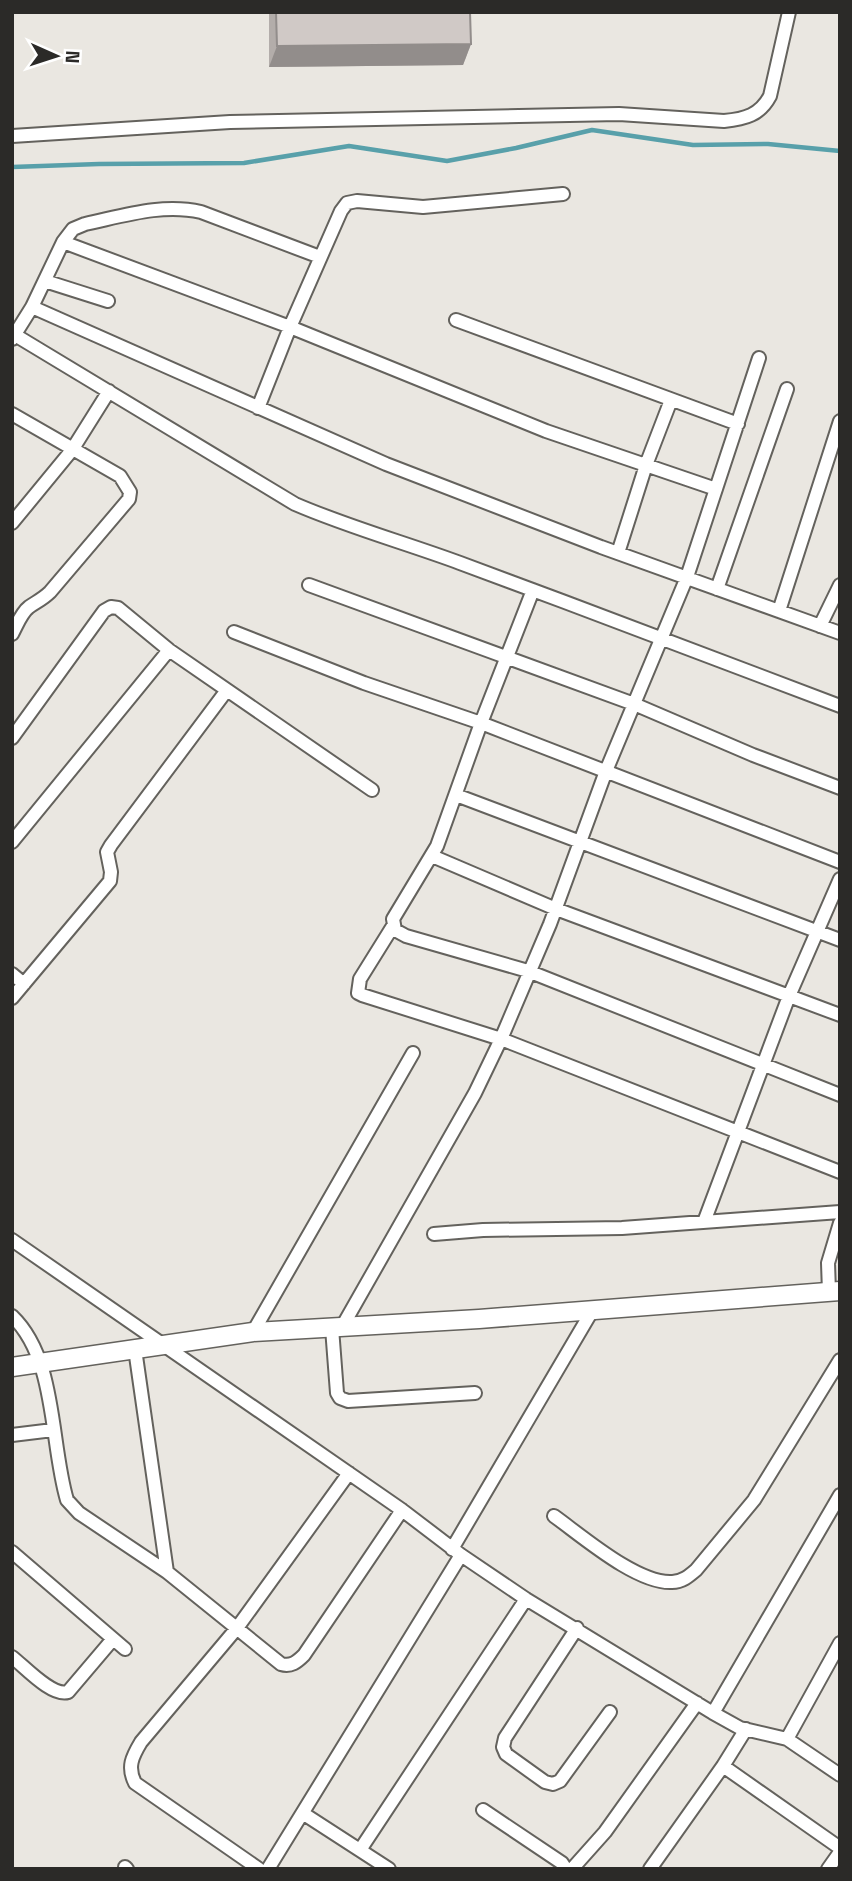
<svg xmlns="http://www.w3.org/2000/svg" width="852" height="1881" viewBox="0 0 852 1881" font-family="'Space Grotesk',sans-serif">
<rect width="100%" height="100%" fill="#eae7e1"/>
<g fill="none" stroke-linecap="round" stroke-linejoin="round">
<path stroke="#58a0aa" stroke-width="4.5" d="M12,167L99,164L244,163L349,146L447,161L516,148L592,130L693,145L768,144L840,151"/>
<defs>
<path id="street" d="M12,136L230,122L519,116L619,114L724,121C745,119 760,115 770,96L789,12
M63,242L290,327L546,431L716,489
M45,281L108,301
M32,307L386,464L601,547L840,633
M456,320L738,424
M15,335L295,504C348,527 406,543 460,563C587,610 714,658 840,706
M12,339L32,307L63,242L73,229L85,224C123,216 162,203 201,212L320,257
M258,408L290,327L341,211L347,203L357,201L423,207L563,194
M12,414L120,476L130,492L129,499L50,592C43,599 36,602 29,607C21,613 17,625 12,634
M12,523L72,450L109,391
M618,553L646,465L671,400
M309,585L634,704L753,755L840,788
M717,589L787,389
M533,590L481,723L437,846L393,919L395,930L406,936L528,971L840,1095
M779,611L840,421
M820,626L840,585
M234,632L364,683L481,723L840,862
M12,738L104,611L111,607L118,608L169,650L372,790
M456,795L840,940
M12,842L169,650
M432,856L556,909L840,1015
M393,926L360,979L358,993L362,995L501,1039L840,1172
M12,974L24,984
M12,998L110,881L111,872L107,852L111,845L227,690
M704,1222L789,996L840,879
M434,1234L483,1230L622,1228L840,1212
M12,1240L402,1510L461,1555L526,1599L713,1713L740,1728L787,1739L840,1775
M829,1292L828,1263L840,1223
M12,1316C57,1359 50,1443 67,1500L79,1513L167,1572L281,1664C291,1667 297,1662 304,1655L402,1510
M342,1327L475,1093L501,1039L550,924L606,771L687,577L759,358
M332,1328L337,1393L340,1398L348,1401L475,1393
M253,1332L413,1053
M135,1349L167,1572
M12,1435L53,1430
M554,1516C582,1536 637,1584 672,1582C682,1582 689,1576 696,1570L754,1500L840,1360
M452,1549L592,1311
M12,1552L125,1649
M577,1628L505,1738L503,1747L506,1754L545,1782L553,1784L560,1781L610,1712
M12,1657C25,1667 52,1697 68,1692L113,1639
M713,1713L840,1495
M787,1739L840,1643
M723,1766L840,1848
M483,1810L562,1863L566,1869
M304,1814L389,1869
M360,1850L526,1599
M125,1867L127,1869
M259,1869L135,1783C127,1767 132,1757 141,1742L237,1628L349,1473
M268,1869L461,1555
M572,1869L605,1832L697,1703
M650,1869L723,1766L746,1729
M828,1869L840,1852"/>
<path id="secondary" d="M12,1367L253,1332L479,1319L840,1291"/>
</defs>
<use href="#street" stroke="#64625d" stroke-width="16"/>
<use href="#secondary" stroke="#64625d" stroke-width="21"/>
<use href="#street" stroke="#fff" stroke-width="12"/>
<use href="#secondary" stroke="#fff" stroke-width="18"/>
</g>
<path fill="#b3adaa" d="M269,12H470L471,44L463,65L269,67Z"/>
<path fill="#928d8b" d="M471,44L463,65L269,67L277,46Z"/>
<path fill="#d0c9c6" stroke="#928d8b" stroke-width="2" d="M276,12H470L471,44L277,46Z"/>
<rect width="852" height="1881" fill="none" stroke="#2b2a28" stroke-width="28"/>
<g transform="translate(56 56) rotate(93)" stroke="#ffffff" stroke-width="5" paint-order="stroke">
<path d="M0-5L12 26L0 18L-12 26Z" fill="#2b2a28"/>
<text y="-10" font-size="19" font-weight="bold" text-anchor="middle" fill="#2b2a28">N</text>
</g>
</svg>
